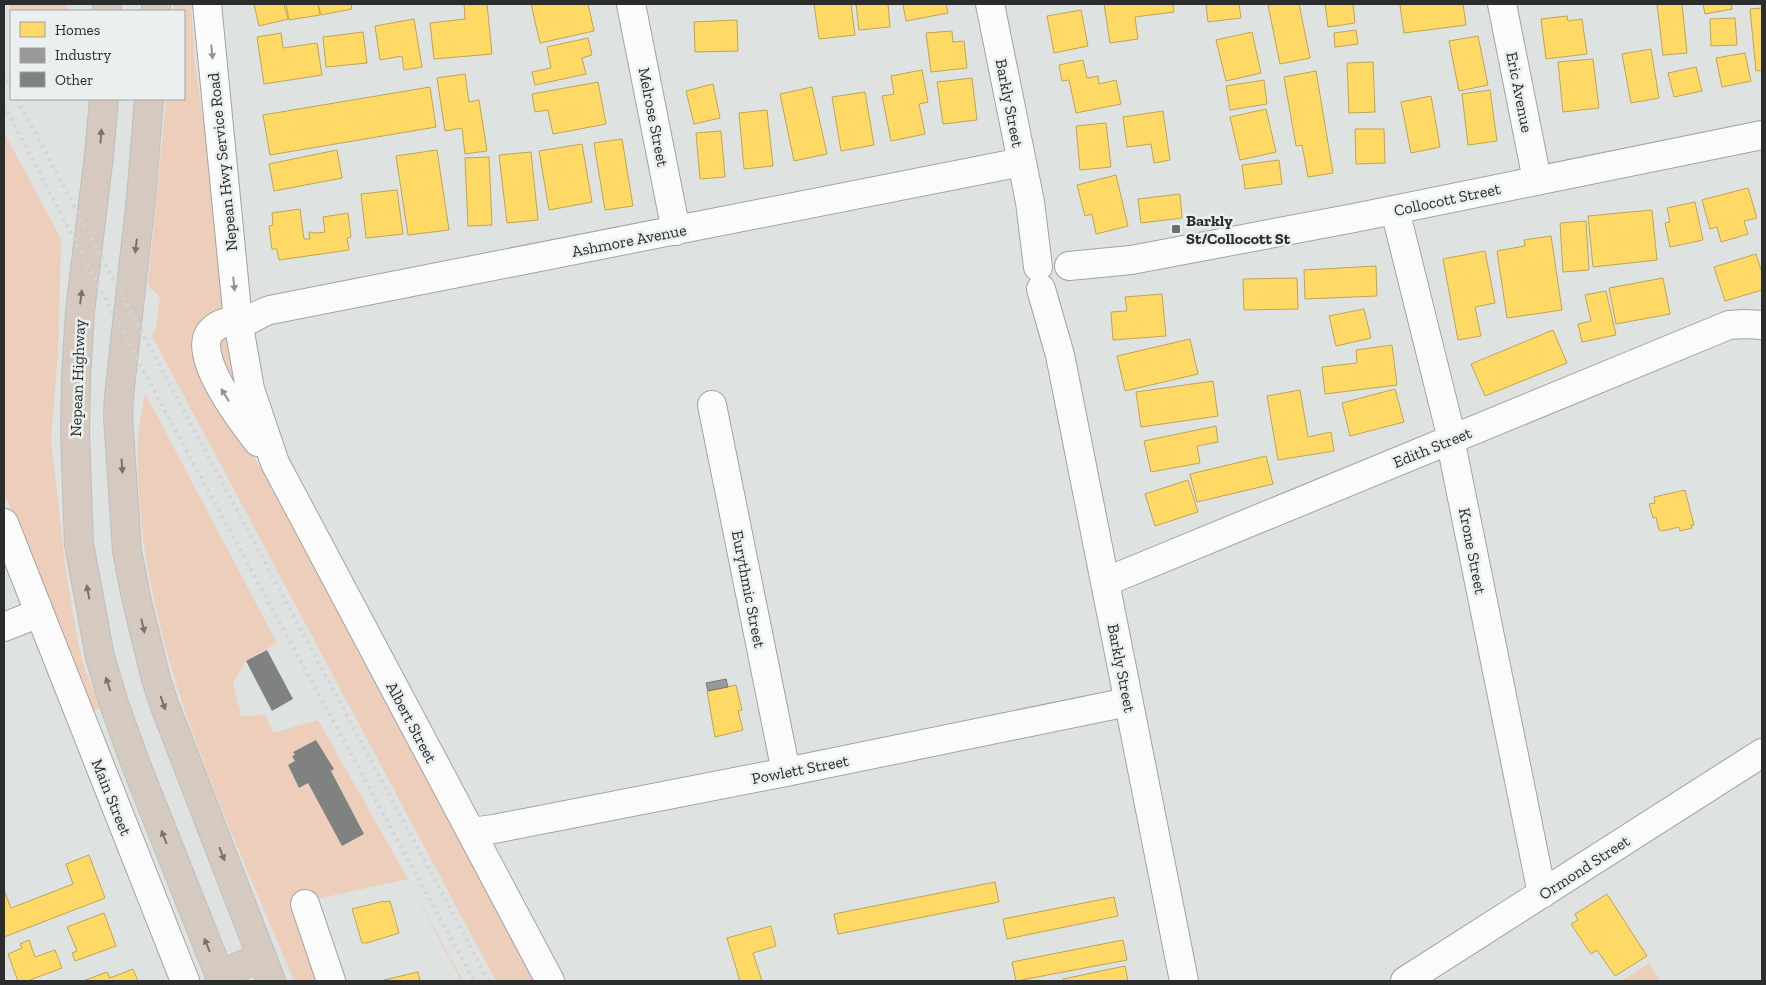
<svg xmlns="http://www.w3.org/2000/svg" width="1766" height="985" viewBox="0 0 1766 985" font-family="'Zilla Slab',serif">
<rect width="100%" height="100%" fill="#dee2e1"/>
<path fill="#edcebb" d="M8,4H67V11H12Z
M173,4H191L195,62L225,277C226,284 228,296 226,302C225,306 209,317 205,322L240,434L263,471L535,981H496L152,336L156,328L160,297L148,285L166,99H184V11H174Z
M4,132L61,239L58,352L51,440L66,572L77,637L85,671L102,708L93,711L4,492Z
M227,329L244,404L218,364L220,334Z
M145,393L277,643L246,661L233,683L241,716L266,715L273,733L318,720L408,879L463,981H461L408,879L289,905L320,981H294C223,809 133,632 138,441C139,425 142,409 145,393Z
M1649,963L1661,981H1621Z"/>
<path fill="#ffd966" stroke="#bfa555" d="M254,4H284L288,19L259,26Z
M286,4H318L320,15L289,20Z
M318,4H351L352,9L321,15Z
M464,4H487L492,54L434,59L430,23L465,19Z
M531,4H588L594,31L540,43Z
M814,4H851L855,35L819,39Z
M856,4H888L890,27L859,30Z
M903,4H946L948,13L906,21Z
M1104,4H1173L1174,12L1135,17L1138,39L1110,43Z
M1206,4H1239L1241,18L1208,22Z
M1276,4H1299L1310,58L1280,64L1268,5Z
M1325,4H1353L1355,23L1328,27Z
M1408,4H1463L1466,25L1404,33L1400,5Z
M1657,4H1682L1687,53L1663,55Z
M1703,4H1731L1732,9L1705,14Z
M1762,8V70L1756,71L1750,9Z
M1081,10L1088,46L1054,53L1047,16Z
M1567,16L1568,21L1582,19L1587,54L1546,59L1541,19Z
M1735,18L1737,45L1711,46L1710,19Z
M414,19L422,67L404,70L402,56L380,60L375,26Z
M737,20L738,51L695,52L694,22Z
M1356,30L1358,44L1335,47L1334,33Z
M952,31L953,42L964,41L967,68L931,72L926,33Z
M363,32L367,63L326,67L323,37Z
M1252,32L1261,73L1226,81L1216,40Z
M281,33L283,48L317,43L322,75L264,84L257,37Z
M1478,36L1488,85L1459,91L1449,41Z
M588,38L592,55L582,58L586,74L535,85L532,72L551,68L547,47Z
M1651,49L1659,98L1631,103L1622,54Z
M1745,53L1751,81L1722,87L1716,58Z
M1593,59L1599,108L1563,112L1558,62Z
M1083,60L1087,78L1098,76L1099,84L1116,80L1121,104L1076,113L1069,80L1062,81L1059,65Z
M1373,62L1375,112L1349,113L1347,63Z
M1696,67L1702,91L1674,97L1668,73Z
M922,70L928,102L919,104L925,134L891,141L882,96L894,94L891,76Z
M1316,71L1333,173L1308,177L1302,145L1296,146L1284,77Z
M465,74L469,102L479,100L487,151L465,154L462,128L445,131L437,78Z
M972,78L977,120L943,124L937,82Z
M1264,80L1267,104L1230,110L1226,86Z
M598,82L606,124L553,134L548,110L535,112L532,94Z
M713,84L720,118L694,124L686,91Z
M430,87L436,127L270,155L263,115Z
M812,87L827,154L794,161L780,94Z
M1490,90L1497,141L1468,145L1462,94Z
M865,92L874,145L841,151L832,97Z
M1431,96L1440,147L1411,153L1401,102Z
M1266,109L1276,152L1240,160L1230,117Z
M767,110L773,166L744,169L739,113Z
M1163,111L1170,160L1154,163L1151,144L1127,147L1123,117Z
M1106,123L1111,167L1080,170L1076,126Z
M1355,129H1384L1385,163L1356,164Z
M721,131L725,177L700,179L696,133Z
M622,139L633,206L605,210L594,143Z
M582,144L592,202L549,210L539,151Z
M337,150L342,178L274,191L269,164Z
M437,150L449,230L408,235L396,156Z
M531,152L538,220L507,223L499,155Z
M489,157L492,225L468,226L465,158Z
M1279,160L1282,184L1245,189L1242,165Z
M1116,175L1128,226L1096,234L1092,214L1085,216L1077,185Z
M1748,188L1757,218L1744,221L1748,234L1721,242L1717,227L1710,229L1702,200Z
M397,190L403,234L366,238L361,194Z
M1180,194L1182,218L1141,223L1138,199Z
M1695,202L1703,240L1670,247L1665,223L1670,222L1667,208Z
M300,209L304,239H310L309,232L317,233L325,232L323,217L348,213L351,237L347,238L349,250L279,260L277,249H272L269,226L273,225L272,213Z
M1652,210L1657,260L1593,267L1588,216Z
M1586,221L1589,270L1563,272L1560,223Z
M1551,236L1562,310L1507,318L1497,251L1525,246L1524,240Z
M1485,251L1495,303L1475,307L1481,336L1458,340L1443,259Z
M1756,254L1762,273V290L1725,301L1714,267Z
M1376,266L1377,296L1305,299L1304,270Z
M1297,278L1298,309L1244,310L1243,279Z
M1663,278L1670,314L1616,324L1609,288Z
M1606,291L1616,335L1582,342L1578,324L1591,321L1585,295Z
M1162,294L1166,336L1113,340L1111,312L1127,311L1125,297Z
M1364,309L1371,338L1336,346L1329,316Z
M1553,330L1567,363L1485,396L1471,364Z
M1190,339L1198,374L1125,391L1117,356Z
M1392,345L1397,385L1325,394L1322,367L1357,363L1356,350Z
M1213,381L1218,416L1141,427L1136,392Z
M1395,389L1404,422L1350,436L1342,403Z
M1300,390L1308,437L1331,432L1334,451L1278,460L1267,396Z
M1216,426L1218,442L1197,446L1200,463L1151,472L1144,441Z
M1266,456L1273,484L1197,502L1190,474Z
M1188,480L1198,512L1155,526L1145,494Z
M1685,490L1694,525H1691L1692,528L1680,531L1679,527L1662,531L1659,530L1656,517L1653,518L1649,504L1655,503L1654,497Z
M736,685L742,710L738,711L743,730L715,737L707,691Z
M89,855L105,898L4,937V890L11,908L73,884L66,864Z
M995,882L999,902L838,934L834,914Z
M1607,894L1647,956L1615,976L1597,950L1591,954L1571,924L1578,920L1575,914Z
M1114,897L1118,916L1007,939L1003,919Z
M384,901V902L390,901L399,933L367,943H362L352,909Z
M104,913L116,946L75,961L72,953L77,951L67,927Z
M771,926L776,946L753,953L762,981H740L727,938Z
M29,940L35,957L55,950L62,968L27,981H18L8,954L22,948L20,944Z
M1123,940L1127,960L1016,981L1012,962Z
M1125,966L1128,981H1063V979Z
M133,969L138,981H83L107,972L110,978Z
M418,972L420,981H384V980Z"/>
<path fill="#999" stroke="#787979" d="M726,679L728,687L708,691L706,683Z"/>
<path fill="#808282" d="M267,650L293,699L272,711L246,661Z
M316,740L334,769L331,771L364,834L342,846L308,783L299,788L288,765L295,761L292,756L295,755L293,752Z"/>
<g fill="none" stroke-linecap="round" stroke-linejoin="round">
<defs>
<path id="minor" d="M207,4L238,321L250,389L275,463L550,981
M631,4L676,231
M990,4L1030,202L1038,267
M1502,4L1537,180
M1395,210L1449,427L1453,453L1542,894
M1069,266L1131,260L1354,218L1762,135
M1041,289L1060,355L1184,981
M712,405L786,772
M258,442C244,424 188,352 212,330C226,317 236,325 249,320C256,317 262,312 270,310L1022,162
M4,523L185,981
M1105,582L1729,325L1745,324L1762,325
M4,627L39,613
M471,832L494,829L786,772L1128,702
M305,904L331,981
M1405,981L1762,753"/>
<path id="highway" d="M107,4V11
M156,11V4
M104,99L99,155L80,311L76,377L75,433L79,544L100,657L114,704L136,765L222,981
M149,99L141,198L119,396L118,417L127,551L137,602L156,679L164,704L271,981
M219,975L262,957"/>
</defs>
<use href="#minor" stroke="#a2a4a3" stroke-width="30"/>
<use href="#highway" stroke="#bdbfbf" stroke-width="30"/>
<use href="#minor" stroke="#fafbfa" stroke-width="28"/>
<use href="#highway" stroke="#d6c9c0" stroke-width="28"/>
<path stroke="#d4d4d4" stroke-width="4" stroke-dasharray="2.5 5" stroke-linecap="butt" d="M4,73L11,87
M17,99L489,981
M4,105L138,361L474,981"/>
</g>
<defs><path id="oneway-solid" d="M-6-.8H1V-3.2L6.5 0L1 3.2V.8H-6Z" transform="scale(1.25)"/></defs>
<g fill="#929494">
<use href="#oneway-solid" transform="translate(212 52) rotate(84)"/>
<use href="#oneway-solid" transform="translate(234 284) rotate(84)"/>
<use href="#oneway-solid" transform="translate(225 395) rotate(-122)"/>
</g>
<g fill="#78736f">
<use href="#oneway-solid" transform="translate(101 136) rotate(-86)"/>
<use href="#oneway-solid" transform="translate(136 246) rotate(97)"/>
<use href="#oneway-solid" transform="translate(81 297) rotate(-83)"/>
<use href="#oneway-solid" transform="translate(122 466) rotate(86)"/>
<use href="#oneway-solid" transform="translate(88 592) rotate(-101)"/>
<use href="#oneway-solid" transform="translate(143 626) rotate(77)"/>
<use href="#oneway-solid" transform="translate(108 684) rotate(-108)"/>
<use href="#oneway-solid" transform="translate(163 703) rotate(71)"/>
<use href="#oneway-solid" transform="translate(164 837) rotate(-111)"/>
<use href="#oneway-solid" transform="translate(222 854) rotate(69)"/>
<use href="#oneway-solid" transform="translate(207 945) rotate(-112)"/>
</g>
<rect fill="#6a6c6c" stroke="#eaf0f0" stroke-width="2" x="1171" y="224" width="10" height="10" rx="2.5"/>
<g text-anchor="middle" stroke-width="5" stroke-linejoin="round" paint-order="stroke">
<g font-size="16" fill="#2b2d2d" stroke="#eaf0f0">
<text transform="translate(1520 92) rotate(79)" y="6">Eric Avenue</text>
<text transform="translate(1010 103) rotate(79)" y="6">Barkly Street</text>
<text transform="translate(654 117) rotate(79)" y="6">Melrose Street</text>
<text transform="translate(222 162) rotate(-96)" y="6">Nepean Hwy Service Road</text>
<text transform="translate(1447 199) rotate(-12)" y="6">Collocott Street</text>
<text transform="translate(629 240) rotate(-11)" y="6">Ashmore Avenue</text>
<text transform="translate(77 378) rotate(-88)" y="6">Nepean Highway</text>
<text transform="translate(1432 447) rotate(-22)" y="6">Edith Street</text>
<text transform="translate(1473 551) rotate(79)" y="6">Krone Street</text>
<text transform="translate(749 589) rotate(79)" y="6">Eurythmic Street</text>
<text transform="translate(1122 668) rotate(79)" y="6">Barkly Street</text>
<text transform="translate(412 722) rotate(62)" y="6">Albert Street</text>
<text transform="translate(800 769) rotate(-11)" y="6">Powlett Street</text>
<text transform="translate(112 797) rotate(68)" y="6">Main Street</text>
<text transform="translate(1584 867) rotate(-33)" y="6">Ormond Street</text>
</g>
<g font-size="16" font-weight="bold" fill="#2b2d2d" stroke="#eaf0f0" text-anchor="start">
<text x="1186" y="226">Barkly<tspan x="1186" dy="18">St/Collocott St</tspan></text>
</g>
</g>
<rect width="1766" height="985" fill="none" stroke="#2b2d2d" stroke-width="10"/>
<rect x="10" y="10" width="175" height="90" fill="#eaf0f0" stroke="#9ea2a2"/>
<rect x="20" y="22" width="25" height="15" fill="#ffd966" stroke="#9ea2a2"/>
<text x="55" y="35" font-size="15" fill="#2b2d2d">Homes</text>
<rect x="20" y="48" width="25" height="15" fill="#999999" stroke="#9ea2a2"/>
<text x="55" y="60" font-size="15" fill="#2b2d2d">Industry</text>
<rect x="20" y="72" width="25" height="15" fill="#808282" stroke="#9ea2a2"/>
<text x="55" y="85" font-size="15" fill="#2b2d2d">Other</text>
</svg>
